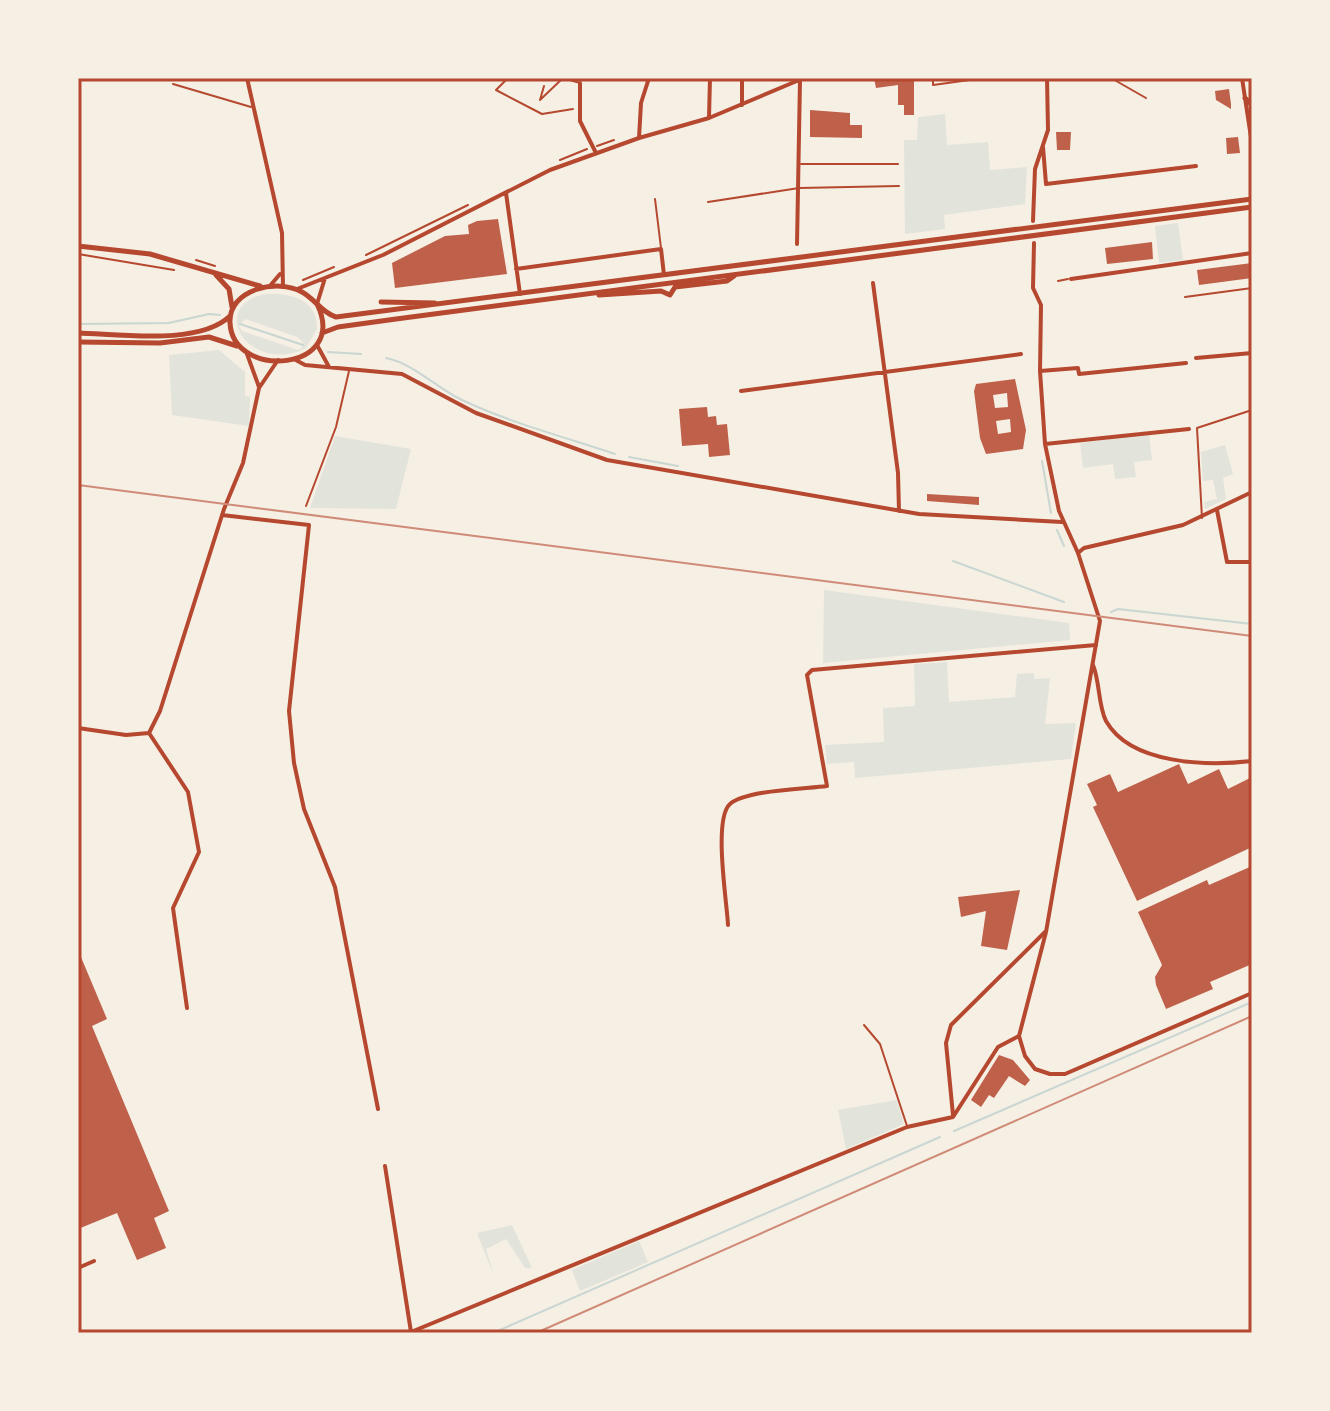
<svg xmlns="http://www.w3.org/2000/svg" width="1330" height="1411" viewBox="0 0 1330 1411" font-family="Montserrat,sans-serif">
<rect width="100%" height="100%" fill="#f6efe4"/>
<path fill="#e2e4dc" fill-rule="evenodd" d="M945,114L947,145L988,142L990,170L1027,167L1025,204L944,215L945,229L905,234L904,140H917L918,117Z
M1178,223L1183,260L1159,263L1155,226Z
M266,294C291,293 318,299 317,329L306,348C250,376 205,306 266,294ZM245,319L297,337L303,342L302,348L298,350L242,331L239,326Z
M219,350L245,372V396L250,397L249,426L172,415L169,355Z
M1149,434L1152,460L1134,462L1136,477L1115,479L1113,464L1083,468L1080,443Z
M335,436L411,449L396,509L310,508Z
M1225,445L1233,474L1223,478L1226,499L1205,509L1204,502L1217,499L1213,480L1203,481L1201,452Z
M824,590L1069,623L1070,640L823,663Z
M947,662L949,702L1015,697L1017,674L1034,673V679L1050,678L1045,724L1076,723L1071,759L855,778L854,762L827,764L825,745L884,742L883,708L915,706L914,664Z
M897,1100L904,1124L846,1149L838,1110Z
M512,1225L532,1268H525L506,1239L486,1249L494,1276L477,1233Z
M639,1241L648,1262L580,1291L572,1270Z"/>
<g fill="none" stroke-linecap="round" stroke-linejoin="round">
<path stroke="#c9d6d2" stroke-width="2" d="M78,324L169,323L209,314L220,315
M240,324L303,345
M328,352L361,354
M386,358C415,364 436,388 462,400C511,423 564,437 615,454
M629,457L678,466
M1042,461L1051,513
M1057,530L1064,546
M953,561L1064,602
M1111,612L1118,609L1252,624
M954,1131L1252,1002
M493,1333L940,1137"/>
</g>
<path fill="#bf614a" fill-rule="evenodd" d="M874,78H914V115H904V105H898V85L876,88Z
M1229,89L1231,104V109L1216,100L1215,91Z
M810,110L850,113V125H862V138L810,137Z
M1056,132H1071L1070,150H1057Z
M1238,137L1240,153L1227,154L1226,138Z
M498,219L507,274L395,288L392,263L445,236L469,234L468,225L477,221Z
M1152,242L1153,259L1107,264L1105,248Z
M1252,263V278L1199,285L1197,270Z
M1015,379L1026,430L1023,449L986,454L980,438L974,391L976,384ZM1007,393L1008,407L995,408L993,395ZM1010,419L1011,432L998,434L996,421Z
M707,407L708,417L716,416L717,425L727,424L730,455L709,457L708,444L682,446L679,409Z
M927,494L979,497V505L927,501Z
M1179,764L1188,784L1219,769L1228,789L1252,777V847L1137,901L1093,807L1097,805L1087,784L1110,774L1118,792Z
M1252,866V964L1210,982L1213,989L1166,1009L1156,985L1155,977L1162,965L1138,912L1207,880L1209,885Z
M1020,890L1007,950L981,946L986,911L961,917L958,897Z
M78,950L107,1019L92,1026L169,1211L154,1218L166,1248L137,1260L117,1213L78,1229Z
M999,1055L1013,1060L1030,1080L1025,1086L1009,1076L994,1098L989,1095L981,1107L971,1100Z"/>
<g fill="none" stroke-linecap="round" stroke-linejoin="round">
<path stroke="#b5482f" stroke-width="2" d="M508,78L496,90L542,114L573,109
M597,146L614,140
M560,160L587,149
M78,254L174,270
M366,255L468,205
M196,260L215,266
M303,280L334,267"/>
<path stroke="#b5482f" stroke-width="2" d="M933,78V85L984,78
M1111,78L1146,98
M173,84L251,107
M544,86L540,100L563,78L580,83
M801,164H898
M655,199L661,248
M708,202L799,188L899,186
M1058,281L1068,279
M1185,297L1252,288
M306,506L336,427L349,371
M1202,518L1197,428L1252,410
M864,1025L880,1044L907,1126"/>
<path stroke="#b5482f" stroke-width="4" d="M247,78L282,233L283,287
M580,83V121L596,153
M742,105V78
M709,118L710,78
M639,138L641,103L649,78
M1043,147L1046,184L1196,166
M506,193L520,294
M1033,221L1035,169L1048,130L1047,78
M1034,243L1033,288L1041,305L1040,371L1045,444L1059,511L1078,553
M797,244L800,80
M516,269L661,249L664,275
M1071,279L1252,253
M873,283L898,473L899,511
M269,287L280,274
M297,289L383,255L550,170L639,138L709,118L804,78
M317,304L325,278
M317,345L329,367
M247,354L259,387
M1196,358L1252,353
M294,359L305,365L402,374L476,413L607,460L919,514L1062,522
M1040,371L1078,368L1079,374L1186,363
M741,391L1021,354
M1045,444L1189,429
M1217,510L1227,562H1252
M222,515L309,525L289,711L294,763L304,809L335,887L378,1109
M1093,665C1100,682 1098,705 1106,721C1131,765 1208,766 1252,761
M78,728L126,735L149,733L160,711L224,509L243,463L259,388L278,360
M149,733L188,792L199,852L173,908L187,1008
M728,925C727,902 713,819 730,804C746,790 805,789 827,786L807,675L812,670L1096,645
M953,1115L946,1043L951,1025L1045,932
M385,1166L411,1332L907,1127L953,1117L998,1047L1019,1036
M78,1268L94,1261"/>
<path stroke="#b5482f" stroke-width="4" d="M1242,78L1252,144
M1252,492L1183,525L1084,548L1078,553L1100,621L1046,932L1019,1036L1025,1056L1035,1069L1050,1074H1065L1252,993"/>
<path stroke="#b5482f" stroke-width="5" d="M1245,98L1252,105
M1252,131V133
M78,246L150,254L260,286
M216,275L229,289L232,307
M599,295L661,291L670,295L675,287L727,281L734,276
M381,302L435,303
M317,304C350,371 233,381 230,323C228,289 278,278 302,292C315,299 322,313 336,317L1252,199
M78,333C119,334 199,346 230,316
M322,333L338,327L396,319L1252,207
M78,342L160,343L209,337L237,346"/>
<path stroke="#cf8b77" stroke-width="2" d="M78,485L1252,636
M536,1333L1252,1016"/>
</g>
<rect width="1330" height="1411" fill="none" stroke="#f6efe4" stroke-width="160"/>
<rect x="80" y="80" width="1170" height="1251" fill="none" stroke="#b5482f" stroke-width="3"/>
</svg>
